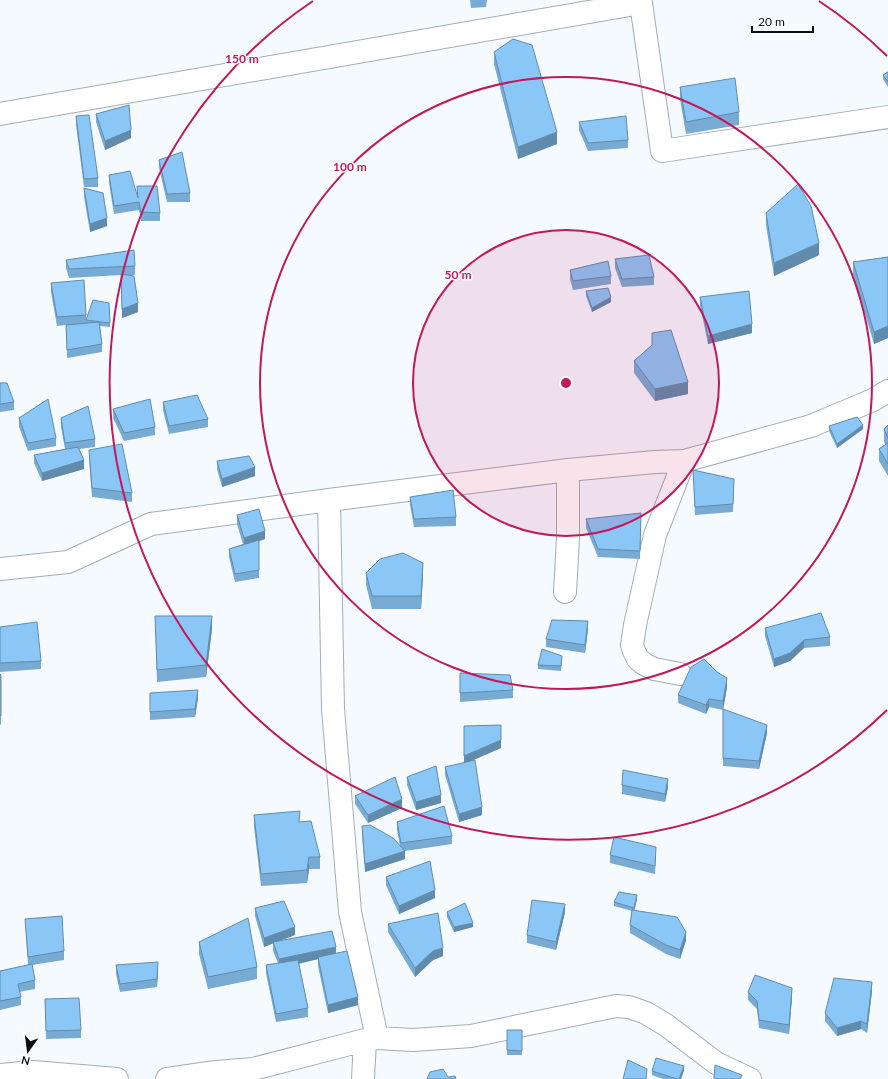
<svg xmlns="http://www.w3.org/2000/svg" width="888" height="1079" viewBox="0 0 888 1079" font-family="Lato,sans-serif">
<rect width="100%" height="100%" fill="#f5faff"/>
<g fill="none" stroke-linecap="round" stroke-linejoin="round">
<defs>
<path id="minor" d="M0,114L641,3L662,151L888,117
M329,500L333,709L350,912L377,1038
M0,569L68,562L151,524L329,500L568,470L655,462L684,461L811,426L873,400L888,391
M565,592L568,538V470
M680,674L654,669L644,664L638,659L634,651L632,645L635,625L655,535L684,461
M0,1075L33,1072L117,1079
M167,1079L216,1072L253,1069L365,1040L377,1038L413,1040L471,1036L616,1006L629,1007L646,1013L666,1025L716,1063L750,1079
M363,1079L365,1040"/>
</defs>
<use href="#minor" stroke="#a4adb4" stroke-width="24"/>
<use href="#minor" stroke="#fff" stroke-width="22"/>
</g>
<path fill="#78abd4" d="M470,0H487L486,7L471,8Z
M494,52L557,144L518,159L494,64Z
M888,72V87L883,79V75Z
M680,87L739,112V125L686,134L680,99Z
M96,114L131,138L105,150L96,122Z
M76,116L98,178V187H84L76,125Z
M579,122L628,140V148L588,151L579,130Z
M159,160L190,193V202H167L159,168Z
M109,175L137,194V186L160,213V221H141L139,210L114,214L109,183Z
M84,188L107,226L90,232L84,197Z
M766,213L819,255L774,276L766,225Z
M888,257V338L874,344L853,274V262Z
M615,259L654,277V285L622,287L615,268Z
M66,260L135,266V275H130L138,312L122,318L121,275L69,278L66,268Z
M570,270L611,276V284L573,290L570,279Z
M51,283L86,315V320L110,323V327L100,326L102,344V352L67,358L66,325L57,326L51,292Z
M586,291L611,302L592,312L586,296Z
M700,297L752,333L708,344L700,305Z
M652,345L688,394L655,401L634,373V361Z
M0,383L14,402V410L0,412Z
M163,402L208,419V427L169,434L163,410Z
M113,409L155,427V435L124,441L113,418Z
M19,418L56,438V446L28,451L19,427Z
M61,418L95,439V447L79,449L84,469L42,481L34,463V455L65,449L61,427Z
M888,425V476L879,461V449L885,445L884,441V429Z
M829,426L863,429L837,448L829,431Z
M89,450L132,493V502L92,497L89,459Z
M217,461L255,476L222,487L217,469Z
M693,470L734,479L733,512L695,515Z
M410,497L456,517V526L414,527L410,505Z
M641,513L640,559L598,557L586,528V519Z
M237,515L265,539L259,541V578L235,582L229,557V549L243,544L237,524Z
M366,573L423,575L421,609H372L366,585Z
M155,616L212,629L206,677L157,682Z
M0,627L41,661V669L0,672Z
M765,628L830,637V646L804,648L790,661L774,667L765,636Z
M588,629L585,653L546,647V639Z
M562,661L561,671L538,669V665Z
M460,673L513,690V698L460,702Z
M0,674L1,675V724L0,725Z
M727,687L723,710L709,707L706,714L678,703V695Z
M150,693L198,698L195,717L150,720Z
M723,709L767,733L759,769L723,766Z
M464,726L501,748L471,761L482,815L459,822L445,775V767L464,763Z
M407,777L441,803L416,810L407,785Z
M622,785L668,787L665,802L622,794Z
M355,796L402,808L368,823L355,804Z
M254,815L300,822L320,857V869H309L307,883L261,886L254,827Z
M397,822L452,836V844L405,851V859L365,872L362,835V826L400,846L397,830Z
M610,855H656L655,874L610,863Z
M386,877L435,898L399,914L386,885Z
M637,899L634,911L686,940L680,959L666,954L630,933V925L632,911L614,906V902Z
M255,908L295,935L278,941L336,953L358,1005L328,1013L318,966V959L299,964L308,1008V1017L276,1022L266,973V965L278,963L273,951V943L264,947L255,916Z
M447,912L473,927L454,932L447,917Z
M565,912L556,950L527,943V935Z
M25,919L64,951V960L32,965L35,980V989L19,992L21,997V1005L0,1010V971L28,965Z
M388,924L443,956L433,960L415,977L388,932Z
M199,942L257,967V979L208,989L199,954Z
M116,965L158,971L157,987L120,992L116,974Z
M872,991L867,1033L861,1029L837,1036L825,1021V1013Z
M748,992L792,997L789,1034L759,1028L757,1009L748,1000Z
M45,999L81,1030V1038L46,1039Z
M507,1030H522V1055H507Z
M684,1070L681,1079H663L652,1075V1071Z"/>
<path fill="#618bac" d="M131,130V138L105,150V141Z
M557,132V144L518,159V147Z
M107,218V226L90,232V224Z
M819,243V255L774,276V263Z
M611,297V302L592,312V308Z
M138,303V312L122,318V309Z
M752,324V333L708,344V336Z
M888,326V338L874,344V332Z
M688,382V394L655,401V389Z
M863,425V429L837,448V444Z
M84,460V469L42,481V473Z
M255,467V476L222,487V479Z
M265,531V539L259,541V578V541L244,546V538Z
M423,563V575L421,609V596Z
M212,616V629L206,677V665Z
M588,621V629L585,653V645Z
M804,640V648L790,661L774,667V659Z
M727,678V687L723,710V701Z
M198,690V698L195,717V709Z
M709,699V707L706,714V705Z
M767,725V733L759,769V761Z
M501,740V748L464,764V756Z
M668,779V787L665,802V794Z
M441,795V803L416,810V802Z
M402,799V808L368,823V815Z
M482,807V815L459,822V814Z
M405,851V859L365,872V864Z
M309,857V869L307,883V870Z
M435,890V898L399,914V906Z
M637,895V899L634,912V908Z
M565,904V912L556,950V942Z
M473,923V927L454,932V927Z
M295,927V935L264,947V938Z
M686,932V940L680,959V950Z
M336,947V956L318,957V959L279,968V959Z
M443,948V956L433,960L415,977V968L433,951Z
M158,962V971L157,987V979Z
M872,982V991L867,1033V1024Z
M792,988V997L789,1034V1025Z
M358,997V1005L328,1013V1005Z
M861,1021V1029L837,1036V1028Z
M684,1066V1070L681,1079H679Z"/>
<path fill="#8bc7f6" stroke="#618bac" d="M513,39L532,45L557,132L518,147L494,52Z
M888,72V82L883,75Z
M735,78L739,112L686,122L680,87Z
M129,105L131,130L105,141L96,114Z
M89,115L98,178L84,179L76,116Z
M626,116L628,140L588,143L579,122Z
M182,152L190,193L167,194L159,160Z
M130,171L138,198L137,186H157L160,213L141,212L139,202L114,206L109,175Z
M798,184L811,206L819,243L774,263L766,213Z
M84,188L103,193L107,218L90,224Z
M134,250L135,266L69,269L66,260Z
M649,255L654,277L622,279L615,259Z
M888,257V326L874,332L853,262Z
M608,261L611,276L573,281L570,270Z
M121,274L134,276L138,303L122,309Z
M84,280L86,315L57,317L51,283Z
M608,288L611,297L592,308L586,291Z
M749,291L752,324L708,336L700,297Z
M93,300L109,303L110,323L86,320Z
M99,322L102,344L67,350L66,325Z
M671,330L688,382L655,389L634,361L652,345V333Z
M0,383H7L14,402L0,404Z
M197,395L208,419L169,426L163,402Z
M48,399L56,438L28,443L19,418Z
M150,399L155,427L124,433L113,409Z
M88,406L95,439L65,443L61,418Z
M857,417L863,425L837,444L829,426Z
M888,425V438L884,429Z
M888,443V464L879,449Z
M122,444L132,493L92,488L89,450Z
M78,447L84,460L42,473L34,455Z
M249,456L255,467L222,479L217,461Z
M693,470L734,479L733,504L695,507Z
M453,490L456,517L414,519L410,497Z
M259,509L265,531L244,538L237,515Z
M641,513L640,551L598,549L586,519Z
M259,540V570L235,574L229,549Z
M403,553L423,563L421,596H372L366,573L380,559Z
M821,613L830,637L804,640L790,653L774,659L765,628Z
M155,616H212L206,665L157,670Z
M552,620L588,621L585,645L546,639Z
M37,622L41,661L0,663V627Z
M542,649L562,656L561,666L538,665Z
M704,659L717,672L727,678L723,701L709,699L706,705L678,695L691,667Z
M460,673L510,675L513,690L460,693Z
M0,674L1,675V716H0Z
M198,690L195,709L150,712V693Z
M723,709L767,725L759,761L723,758Z
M501,725V740L464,756V726Z
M475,760L482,807L459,814L445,767Z
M436,766L441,795L416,802L407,777Z
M623,770L668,779L665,794L622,785Z
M395,777L402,799L368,815L355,796Z
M444,806L452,836L401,843L397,822Z
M300,811L299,822L311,821L320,857H309L307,870L261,874L254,815Z
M370,825L393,838L405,851L365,864L362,826Z
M614,837L656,847L655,866L610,855Z
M430,861L435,890L399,906L386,877Z
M619,892L637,895L634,908L614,902Z
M532,900L565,904L556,942L527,935Z
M284,901L295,927L264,938L255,908Z
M465,903L473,923L454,927L447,912Z
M632,910L677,917L686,932L680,950L666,945L630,925Z
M438,913L443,948L433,951L415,968L388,924Z
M62,916L64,951L28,957L25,919Z
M248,918L257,967L208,977L199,942Z
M332,931L336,947L279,959L273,942Z
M347,951L358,997L328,1005L318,957Z
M298,960L308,1008L276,1014L266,965Z
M158,962L157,979L120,984L116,965Z
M32,964L35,980L18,984L21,997L0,1001V971Z
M755,975L792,988L789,1025L759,1020L757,1001L748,992Z
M834,978L872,982L867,1024L861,1021L837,1028L825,1013Z
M79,998L81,1030L46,1031L45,999Z
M507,1030H522V1051L507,1050Z
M656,1058L684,1066L679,1079H677L652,1071Z
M628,1060L647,1069L646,1079H623Z
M715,1065L742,1075L740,1079H714Z
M443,1069L448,1077L455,1076L456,1079H427L430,1072Z"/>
<circle cx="566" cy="383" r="153" fill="#c2185b" fill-opacity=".12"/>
<g fill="none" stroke="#c2185b" stroke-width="2">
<circle cx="566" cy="383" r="153"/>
<circle cx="566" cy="383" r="306"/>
<path d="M887 710A458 458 0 1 1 313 1M819 1A458 458 0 0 1 887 56"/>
</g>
<circle cx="566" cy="383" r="6" fill="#c2185b" stroke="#fff" stroke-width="2"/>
<g font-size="12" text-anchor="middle" font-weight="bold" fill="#c2185b" stroke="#fff" stroke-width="3" stroke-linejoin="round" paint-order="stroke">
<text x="242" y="63">150 m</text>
<text x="350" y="171">100 m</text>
<text x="458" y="279">50 m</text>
</g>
<g transform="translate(28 1051) rotate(194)" stroke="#ffffff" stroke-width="3" paint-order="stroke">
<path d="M0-3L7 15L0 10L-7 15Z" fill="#0a0d0f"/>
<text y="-6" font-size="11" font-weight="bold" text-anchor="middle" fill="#0a0d0f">N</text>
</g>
<path d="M752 26v6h61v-6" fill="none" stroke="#0a0d0f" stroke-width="2"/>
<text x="758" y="26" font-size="12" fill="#0a0d0f" stroke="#ffffff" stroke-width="3" paint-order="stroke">20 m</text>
</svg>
